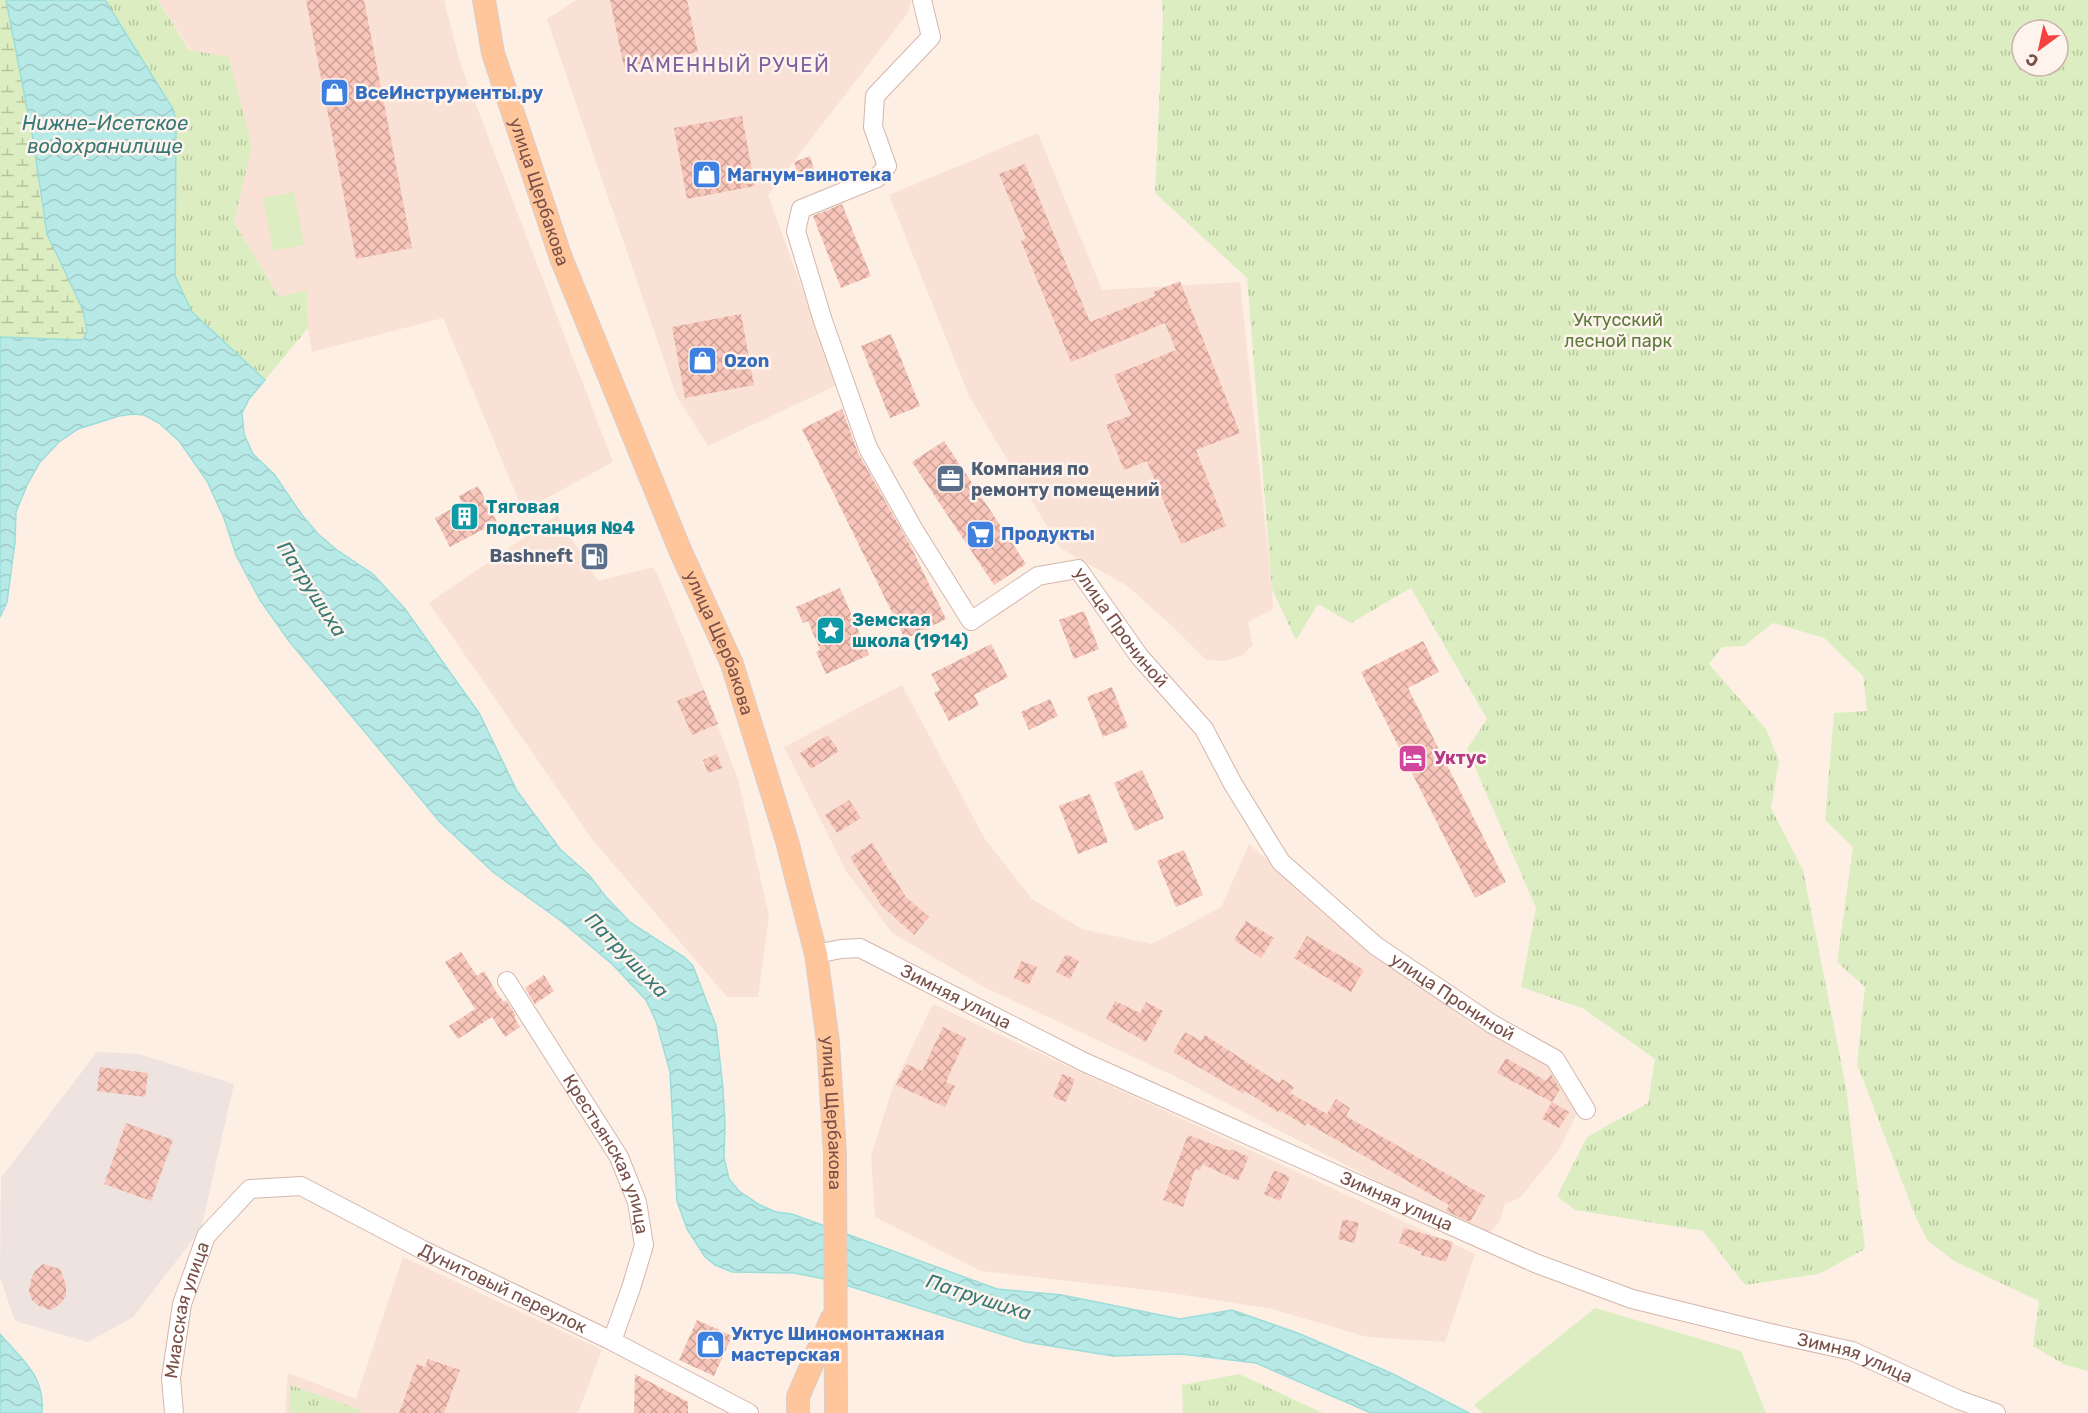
<svg xmlns="http://www.w3.org/2000/svg" width="2088" height="1413" viewBox="0 0 2088 1413" font-family="Rubik,sans-serif">
<defs>
<pattern id="wetland-marsh" width="20" height="14" patternUnits="userSpaceOnUse" patternTransform="scale(1.5)"><rect width="20" height="14" fill="#dceec1"/><path d="M1 5h8M5 5V1M11 12h8M15 12V8" fill="none" stroke="#b7c39f"/></pattern>
<pattern id="park-tufts" width="24" height="20" patternUnits="userSpaceOnUse" patternTransform="scale(1.5)"><rect width="24" height="20" fill="#dceec1"/><path d="M3 7l-1-3M5 7V3M7 7l1-3M15 17l-1-3M17 17v-4M19 17l1-3" fill="none" stroke="#b7c39f"/></pattern>
<pattern id="water-waves" width="16" height="10" patternUnits="userSpaceOnUse" patternTransform="scale(1.5)"><rect width="16" height="10" fill="#b7eae7"/><path d="M0 5q4-4 8 0t8 0" fill="none" stroke="#a1cac8"/></pattern>
<pattern id="building-cross-hatch" width="8" height="8" patternUnits="userSpaceOnUse" patternTransform="scale(1.5)"><rect width="8" height="8" fill="#f7c5b9"/><path d="M0 0l8 8M0 8l8-8" fill="none" stroke="#cda298"/></pattern>
</defs>
<rect width="100%" height="100%" fill="#feefe4"/>
<path fill="#f9e2d5" d="M158,0H444L460,63L613,462L523,511L443,318L312,352L308,328L307,291L279,297L234,222L252,146Z
M576,0H911L908,13L768,195L837,385L708,446L676,395L547,19Z
M1038,133L1102,290L1240,282L1272,589L1273,609L1248,622L1253,645L1243,655L1224,661L1206,660L1171,625L1126,585L1060,548L969,396L889,195Z
M557,515L598,581L654,567L688,648L738,779L769,916L758,997H727L592,839L429,603Z
M902,685L985,839L1032,899L1082,929L1152,944L1221,907L1249,844L1361,942L1469,1022L1556,1070L1577,1114L1558,1151L1520,1198L1505,1204L1500,1221L1489,1234L1431,1209L1174,1076L984,987L892,933L846,871L784,747Z
M933,1004L1475,1254L1445,1342L1367,1337L1272,1309L1165,1292L981,1271L875,1217L871,1156L893,1086Z
M403,1257L602,1350L578,1413H285L288,1373L356,1399Z"/>
<path fill="#eee3df" d="M97,1052L139,1054L234,1084L201,1229L133,1317L88,1342L15,1321L0,1277L1,1178Z"/>
<path fill="#dceec1" d="M294,192L304,245L273,251L263,198Z
M1595,1308L1741,1351L1766,1413H1483L1474,1405Z"/>
<path fill="url(#wetland-marsh)" d="M0,0H6L10,19L33,139L43,215L56,255L83,310L87,324L86,335L81,340L0,337Z"/>
<path fill="url(#park-tufts)" fill-rule="evenodd" d="M105,0H158L189,50L229,57L252,146L234,222L279,297L307,290L308,328L265,380L192,312L175,276L176,121L173,109Z
M1162,0H2088V1371L2065,1365L2033,1346L2039,1301L1954,1261L1928,1241L1916,1218L1857,1064L1865,987L1837,962L1853,847L1825,820L1834,713L1867,711L1863,676L1824,638L1773,623L1744,646L1722,647L1709,664L1766,729L1779,761L1771,808L1803,870L1846,1087L1865,1249L1819,1274L1745,1285L1703,1231L1575,1210L1557,1196L1587,1137L1648,1103L1655,1059L1584,1009L1521,987L1536,908L1467,749L1487,719L1411,588L1351,623L1318,604L1296,640L1272,589L1247,278L1155,193L1163,18ZM2022,30H2058V66H2022Z
M1239,1374L1323,1413H1183L1182,1385Z
M290,1385L362,1410L361,1413H289Z"/>
<path fill="url(#water-waves)" stroke="#9cddda" stroke-width="1.5" d="M6,0H105L173,109L176,121L175,276L192,312L265,380L249,399L242,413L244,434L253,454L274,474L302,515L318,534L337,550L373,574L405,609L479,713L517,791L560,849L589,875L606,897L631,923L684,957L693,966L716,1026L723,1088L725,1124L724,1157L729,1179L739,1191L760,1205L776,1212L792,1214L997,1289L1062,1295L1180,1319L1232,1310L1300,1334L1391,1373L1469,1413H1371L1256,1363L1181,1354L1113,1356L1026,1342L830,1280L794,1273L732,1272L715,1265L705,1257L687,1229L677,1201L670,1072L656,1021L646,1000L612,964L561,921L493,872L440,822L289,641L260,600L236,555L224,518L207,481L179,441L159,423L144,415L133,414L119,416L78,429L59,442L40,462L27,485L16,512L15,542L7,602L0,617V337L81,340L84,338L87,331L83,310L47,234L33,139Z
M0,1334C22,1360 45,1375 42,1413H0Z"/>
<path fill="url(#building-cross-hatch)" d="M306,0H364L412,248L356,259Z
M610,0H687L698,52L624,67Z
M742,116L755,186L687,199L674,128Z
M810,156L815,174L799,179L794,162Z
M1025,164L1090,322L1155,296L1153,292L1180,281L1240,433L1196,450L1226,526L1181,544L1147,461L1124,470L1106,425L1131,415L1114,375L1176,350L1165,323L1071,362L1021,241L1026,238L999,174Z
M842,204L871,276L841,288L813,216Z
M741,314L754,385L685,398L672,327Z
M891,334L920,406L890,418L861,346Z
M842,409L858,453L910,545L946,619L905,639L802,429Z
M944,441L1026,564L994,585L912,462Z
M478,486L497,522L450,547L435,518L462,503L459,496Z
M840,588L869,655L826,674L816,652L820,650L808,621L803,623L796,607Z
M1084,611L1099,649L1074,659L1059,620Z
M1423,641L1439,672L1408,688L1506,882L1475,898L1361,672Z
M991,644L1008,677L974,695L979,705L949,721L934,693L940,690L931,674Z
M1112,687L1128,727L1103,737L1087,697Z
M704,690L718,724L692,735L677,701Z
M1050,699L1058,716L1029,730L1021,712Z
M828,735L839,751L811,769L800,753Z
M717,754L722,768L708,773L703,760Z
M1142,770L1164,818L1135,831L1114,783Z
M1090,794L1108,842L1078,854L1059,806Z
M849,800L861,818L837,833L825,815Z
M872,843L906,897L929,917L914,935L881,905L850,857Z
M1184,850L1203,895L1176,907L1157,861Z
M1246,921L1274,938L1261,958L1234,940Z
M1307,936L1364,970L1351,992L1294,958Z
M461,952L477,976L484,971L498,995L504,1002L506,1000L516,1016L514,1017L520,1027L505,1037L492,1017L458,1039L449,1026L475,1009L445,962Z
M1066,954L1079,961L1070,979L1056,972Z
M1021,961L1037,967L1029,985L1014,978Z
M544,975L554,991L535,1004L525,988Z
M1115,1001L1140,1013L1146,1002L1163,1011L1146,1042L1106,1019Z
M943,1027L966,1038L946,1082L955,1086L945,1107L896,1085L906,1064L922,1071Z
M1185,1032L1201,1041L1205,1035L1279,1083L1282,1079L1294,1087L1290,1093L1327,1114L1336,1099L1350,1108L1346,1116L1485,1196L1470,1222L1446,1211L1449,1205L1307,1123L1306,1126L1279,1110L1278,1112L1245,1091L1244,1094L1173,1052Z
M1506,1058L1546,1081L1551,1074L1560,1089L1552,1102L1497,1073Z
M100,1067L148,1073L145,1097L97,1091Z
M1062,1074L1075,1079L1066,1102L1053,1097Z
M1552,1102L1569,1112L1559,1128L1542,1119Z
M126,1123L173,1140L151,1201L104,1184Z
M1188,1135L1230,1151L1231,1149L1249,1157L1238,1181L1202,1164L1200,1171L1195,1169L1183,1207L1163,1200Z
M1274,1170L1290,1177L1280,1201L1264,1194Z
M1343,1219L1359,1223L1354,1243L1338,1239Z
M1404,1228L1453,1242L1446,1262L1421,1255L1422,1252L1399,1243Z
M43,1264L60,1269L66,1285V1296L61,1303L51,1310L39,1306L32,1300L29,1291L31,1280L35,1271Z
M697,1320L732,1336L714,1376L679,1360Z
M428,1359L460,1370L444,1413H399L417,1364L425,1367Z
M635,1374L688,1402V1413H634Z"/>
<g fill="none" stroke-linecap="round" stroke-linejoin="round">
<defs>
<g id="minor">
<path id="s1" d="M922,0L931,37L875,96L873,127L887,166L877,178L801,209L796,231L823,321L868,448L914,530L971,621L1038,576L1078,569L1139,656L1204,729L1233,784L1281,862L1376,946L1492,1024L1555,1059L1586,1110"/>
<path id="s2" d="M816,954L841,949L860,948L1084,1062L1535,1263L1632,1299L1766,1332L1852,1351L1959,1400L1996,1413"/>
<path id="s3" d="M507,981L619,1157L637,1202L644,1245L631,1288L612,1341"/>
<path id="s4" d="M174,1413L171,1378L182,1304L206,1236L250,1189L301,1186L423,1250L612,1341L749,1413"/>
</g>
<g id="major">
<path id="s5" d="M484,0L493,53L561,258L680,550L732,664L787,841L816,954L828,1042L835,1154L836,1413"/>
<path d="M798,1413V1397L831,1320"/>
</g>
</defs>
<use href="#minor" stroke="#d4b6ac" stroke-width="20"/>
<use href="#major" stroke="#dacecb" stroke-width="24"/>
<use href="#minor" stroke="#fff" stroke-width="18"/>
<use href="#major" stroke="#ffc59b" stroke-width="22"/>
</g>
<defs>
<symbol id="shop-square" viewBox="-11 -11 22 22"><rect x="-9" y="-9" width="18" height="18" rx="4" fill="#3f7fe0" stroke="#fff4ed"/><path d="M-5-2.5h2.3a2.7 3.5 0 0 1 5.4 0H5L5.5 6h-11ZM-1.5-2.5h3a1.5 2.3 0 0 0-3 0Z" fill="#fff"/></symbol>
<symbol id="office-square" viewBox="-11 -11 22 22"><rect x="-9" y="-9" width="18" height="18" rx="4" fill="#5c6f8a" stroke="#fff4ed"/><path d="M-6-3h4V-5.5h4V-3h4V5H-6ZM-1-4.5V-3h2v-1.5ZM-6 0V1H6V0Z" fill="#fff"/></symbol>
<symbol id="building-square" viewBox="-11 -11 22 22"><rect x="-9" y="-9" width="18" height="18" rx="4" fill="#0f9aa8" stroke="#fff4ed"/><path d="M-4-6H4V6H1V3H-1V6H-4ZM-2.5-4.3h1.7v1.8h-1.7ZM.8-4.3h1.7v1.8H.8ZM-2.5-1h1.7V.8h-1.7ZM.8-1h1.7V.8H.8Z" fill="#fff"/></symbol>
<symbol id="supermarket-square" viewBox="-11 -11 22 22"><rect x="-9" y="-9" width="18" height="18" rx="4" fill="#3f7fe0" stroke="#fff4ed"/><path d="M-6-5.5h2.5l.6 2H6L4.5 2H-2.5L-4.4-4H-6ZM-1.5 3.2a1.3 1.3 0 1 0 .1 0ZM3 3.2a1.3 1.3 0 1 0 .1 0Z" fill="#fff"/></symbol>
<symbol id="fuel-square" viewBox="-11 -11 22 22"><rect x="-9" y="-9" width="18" height="18" rx="4" fill="#5c6f8a" stroke="#fff4ed"/><path d="M-5.5-6h7V0h2V4h1.3V-2.5L3-4.5l.8-.8L6-3V5H2.5V1h-1V6h-7ZM-4.2-4.7v3.2H.2V-4.7Z" fill="#fff"/></symbol>
<symbol id="sight-square" viewBox="-11 -11 22 22"><rect x="-9" y="-9" width="18" height="18" rx="4" fill="#0f9aa8" stroke="#fff4ed"/><path d="M0-6L1.8-2.2L6-1.7L2.9 1.2L3.7 5.4L0 3.3L-3.7 5.4L-2.9 1.2L-6-1.7L-1.8-2.2Z" fill="#fff"/></symbol>
<symbol id="hotel-square" viewBox="-11 -11 22 22"><rect x="-9" y="-9" width="18" height="18" rx="4" fill="#d1479c" stroke="#fff4ed"/><path d="M-6-4.5h1.5V1H6V5H4.5V3h-9V5H-6ZM-4 0a1.8 1.8 0 1 1 3.6 0ZM.5 0V-2.5h3Q6-2.5 6 0Z" fill="#fff"/></symbol>
</defs>
<g fill-rule="evenodd">
<use href="#shop-square" x="318" y="76" width="33" height="33"/>
<use href="#shop-square" x="690" y="158" width="33" height="33"/>
<use href="#shop-square" x="686" y="344" width="33" height="33"/>
<use href="#office-square" x="934" y="462" width="33" height="33"/>
<use href="#building-square" x="448" y="500" width="33" height="33"/>
<use href="#supermarket-square" x="964" y="518" width="33" height="33"/>
<use href="#fuel-square" x="578" y="540" width="33" height="33"/>
<use href="#sight-square" x="814" y="614" width="33" height="33"/>
<use href="#hotel-square" x="1396" y="742" width="33" height="33"/>
<use href="#shop-square" x="694" y="1328" width="33" height="33"/>
</g>
<g text-anchor="middle" stroke-width="5" stroke-linejoin="round" paint-order="stroke">
<g font-size="18" font-weight="bold" fill="#366cbe" stroke="#fff4ed" text-anchor="start">
<text x="355" y="99">ВсеИнструменты.ру</text>
<text x="727" y="181">Магнум-винотека</text>
<text x="724" y="367">Ozon</text>
<text x="1001" y="540">Продукты</text>
<text x="731" y="1340">Уктус Шиномонтажная<tspan x="731" dy="21">мастерская</tspan></text>
</g>
<g font-size="18" fill="#7a4f47" stroke="#fff4ed">
<text dy="6" stroke="none"><textPath href="#s5" startOffset="200">улица Щербакова</textPath></text>
<text dy="6" stroke="none"><textPath href="#s1" startOffset="936">улица Прониной</textPath></text>
<text dy="6" stroke="none"><textPath href="#s5" startOffset="686">улица Щербакова</textPath></text>
<text dy="6" stroke="none"><textPath href="#s1" startOffset="1440">улица Прониной</textPath></text>
<text dy="6" stroke="none"><textPath href="#s2" startOffset="152">Зимняя улица</textPath></text>
<text dy="6" stroke="none"><textPath href="#s5" startOffset="1172">улица Щербакова</textPath></text>
<text dy="6" stroke="none"><textPath href="#s3" startOffset="201">Крестьянская улица</textPath></text>
<text dy="6" stroke="none"><textPath href="#s2" startOffset="638">Зимняя улица</textPath></text>
<text dy="6" stroke="none"><textPath href="#s4" startOffset="524">Дунитовый переулок</textPath></text>
<text dy="6" stroke="none"><textPath href="#s4" startOffset="105">Миасская улица</textPath></text>
<text dy="6" stroke="none"><textPath href="#s2" startOffset="1124">Зимняя улица</textPath></text>
</g>
<g font-size="18" fill="#5b7a3b" stroke="#fff4ed">
<text x="1618" y="326">Уктусский<tspan x="1618" dy="21">лесной парк</tspan></text>
</g>
<g font-size="18" font-weight="bold" fill="#4e5e75" stroke="#fff4ed" text-anchor="start">
<text x="971" y="475">Компания по<tspan x="971" dy="21">ремонту помещений</tspan></text>
<text x="573" y="562" text-anchor="end">Bashneft</text>
</g>
<g font-size="18" font-weight="bold" fill="#0d838f" stroke="#fff4ed" text-anchor="start">
<text x="486" y="513">Тяговая<tspan x="486" dy="21">подстанция №4</tspan></text>
<text x="852" y="626">Земская<tspan x="852" dy="21">школа (1914)</tspan></text>
</g>
<g font-size="18" font-weight="bold" fill="#b23c85" stroke="#fff4ed" text-anchor="start">
<text x="1434" y="764">Уктус</text>
</g>
<g font-size="20" letter-spacing="1.5" fill="#7e629e" stroke="#fff4ed">
<text x="728" y="72">КАМЕННЫЙ РУЧЕЙ</text>
</g>
<g font-size="20" font-style="italic" fill="#367976" stroke="#fff4ed">
<text x="105" y="130">Нижне-Исетское<tspan x="105" dy="23">водохранилище</tspan></text>
<text transform="translate(312 589) rotate(57)" y="7">Патрушиха</text>
<text transform="translate(627 955) rotate(46)" y="7">Патрушиха</text>
<text transform="translate(979 1297) rotate(18)" y="7">Патрушиха</text>
</g>
</g>
<g transform="translate(2040 48) rotate(213)"><circle r="28" fill="#fff4ed" stroke="#cab2ab" stroke-width="1.5"/>
<path d="M0-4.5L10 22L0 15L-10 22Z" fill="#f4423e"/>
<text y="-9" font-size="16" font-weight="bold" text-anchor="middle" fill="#7a4f47">С</text>
</g>
</svg>
